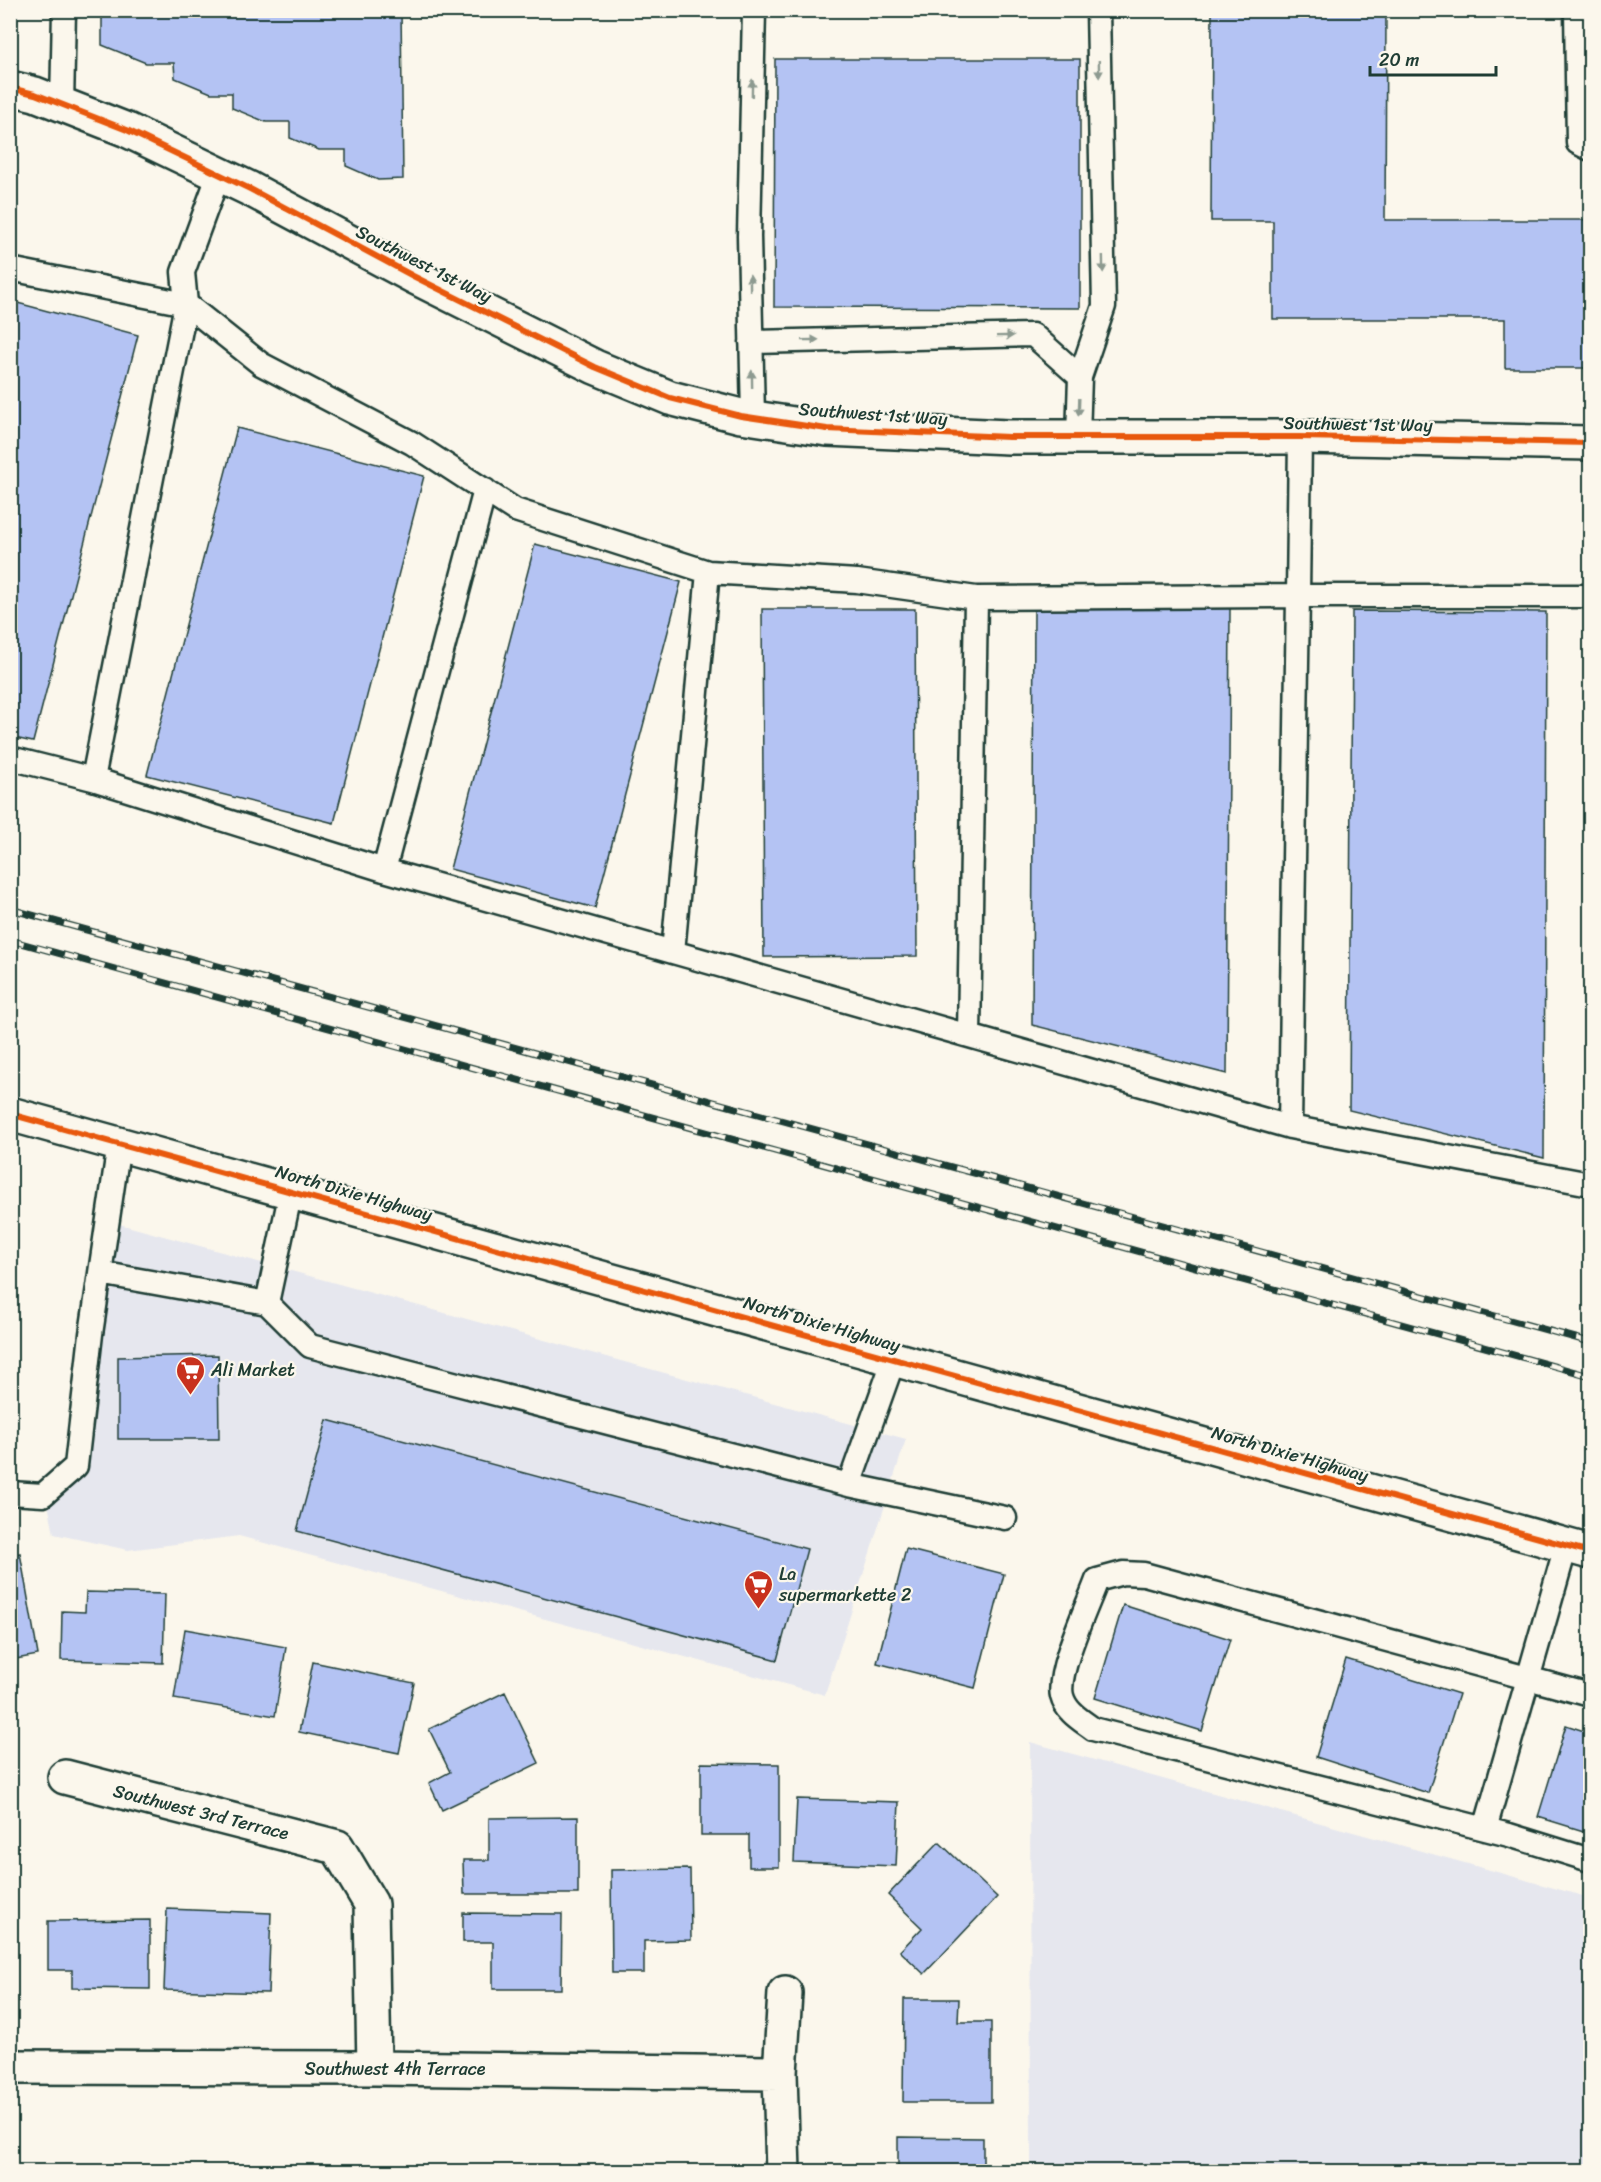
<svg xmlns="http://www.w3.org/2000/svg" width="1601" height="2182" viewBox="0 0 1601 2182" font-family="Sriracha,sans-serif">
<rect width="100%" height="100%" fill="#fbf7ec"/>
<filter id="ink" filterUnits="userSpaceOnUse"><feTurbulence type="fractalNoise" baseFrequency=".0167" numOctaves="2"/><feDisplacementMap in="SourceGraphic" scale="12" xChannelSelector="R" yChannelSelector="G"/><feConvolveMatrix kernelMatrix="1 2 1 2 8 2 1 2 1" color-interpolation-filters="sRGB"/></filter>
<g filter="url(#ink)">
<path fill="#e6e7ee" d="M112,1222L906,1439L825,1695L239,1536L128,1550L54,1534L47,1499L79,1469Z
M1030,1742L1590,1898V2171H1031Z"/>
<path fill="#b4c3f3" stroke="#1f3d34" stroke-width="1.5" d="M102,10H401L403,179L378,180L346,166V150H319L290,138V122H266L232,108V93H211L175,78L174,63H146L102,45Z
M1212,10H1386L1385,220H1590V368H1505V319H1273V221H1211Z
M775,59H1080V308L774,307Z
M10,301L138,335L33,742L10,737Z
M237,428L424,476L334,823L147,775Z
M535,544L681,582L595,908L450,869Z
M1034,606L1230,607L1227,1074L1032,1025Z
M762,609H915L917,956L764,957Z
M1352,611L1546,612L1544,1158L1349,1110Z
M218,1355L219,1439H118V1357Z
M327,1420L807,1549L777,1660L297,1531Z
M906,1549L1004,1574L975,1688L877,1663Z
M20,1553L38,1655L10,1660V1555Z
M86,1592L165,1594L163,1663L61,1660L62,1611L85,1612Z
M1123,1605L1230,1639L1202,1731L1095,1698Z
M185,1629L286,1647L275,1716L174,1699Z
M1346,1659L1459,1694L1428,1793L1316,1757Z
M313,1662L414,1683L399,1753L299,1732Z
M505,1692L539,1763L442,1810L429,1783L450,1772L429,1729Z
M1566,1725L1590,1733V1833L1538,1817Z
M701,1763L779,1764V1867H749V1835H701Z
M797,1799L899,1802L896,1866L794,1862Z
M578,1817V1894H464L463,1860H489V1818Z
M939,1842L997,1897L924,1974L900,1951L922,1928L888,1895Z
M690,1869L691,1940L644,1941V1973H612L611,1870Z
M167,1909L271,1913L268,1993L164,1990Z
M463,1913L562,1914L561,1989H493V1942H463Z
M150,1920V1989L72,1988V1970H48V1921Z
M904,1999H959L958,2022H991V2102H903Z
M898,2137L983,2138V2172H898Z"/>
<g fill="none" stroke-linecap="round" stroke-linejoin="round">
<defs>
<path id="lane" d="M1576,10L1578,143L1590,149
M62,105L64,10
M10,269L186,304L183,272L219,174
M751,342L1033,335L1080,377
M753,417L749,236L754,10
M1078,437L1080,377L1104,306L1098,10
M1300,437L1298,596L976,598L969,1036L1290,1127L1590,1184
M10,758L93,779L384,870L969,1036
M93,779L186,304L261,364L412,443L515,510L708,572L857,581L976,598
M384,870L485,490
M673,952L708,572
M1290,1127L1298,596H1590
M100,1273L267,1303L291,1191
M267,1303L310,1346L849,1485L894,1359
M849,1485L1005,1518
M10,1493L43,1495L76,1466L91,1334L119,1144
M1590,1695L1144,1574L1123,1573L1097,1580C1088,1605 1056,1672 1062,1696C1066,1712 1081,1720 1093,1729L1509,1835L1590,1860
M1485,1829L1566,1546"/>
<path id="street" d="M10,88L35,94L127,130L250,189L413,276L595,367L670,398L741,416L827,429L1009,437H1300L1590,443
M65,1777L337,1847L371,1904L374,2068
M10,2067L374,2068L780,2073
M783,2172L780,2073L785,1993"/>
<path id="secondary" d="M10,1114L1590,1552"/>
</defs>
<use href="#lane" stroke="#1f3d34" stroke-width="27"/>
<use href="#street" stroke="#1f3d34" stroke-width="38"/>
<use href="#secondary" stroke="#1f3d34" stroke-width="38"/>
<use href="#lane" stroke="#fbf7ec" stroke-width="22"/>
<use href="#street" stroke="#fbf7ec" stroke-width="33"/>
<use href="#secondary" stroke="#fbf7ec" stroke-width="33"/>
<defs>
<path id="rail" d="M10,909L1590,1342
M10,940L1590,1376"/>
</defs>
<use href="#rail" stroke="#1f3d34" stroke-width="7"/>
<use href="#rail" stroke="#fbf7ec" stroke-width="4.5" stroke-dasharray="14" stroke-linecap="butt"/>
<defs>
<path id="cycleway" d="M10,88L35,94L127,130L250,189L413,276L595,367L670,398L741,416L827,429L1009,437H1300L1590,443
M10,1114L1590,1552"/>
</defs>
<use href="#cycleway" stroke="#fbf7ec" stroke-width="10"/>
<use href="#cycleway" stroke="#e8590c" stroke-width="6"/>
</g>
<defs><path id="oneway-solid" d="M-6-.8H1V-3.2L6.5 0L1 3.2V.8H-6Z" transform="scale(1.5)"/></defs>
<g fill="#8d9a90">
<use href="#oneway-solid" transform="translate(1099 69) rotate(89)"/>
<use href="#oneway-solid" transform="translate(752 88) rotate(-89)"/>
<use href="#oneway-solid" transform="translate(1103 264) rotate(89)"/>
<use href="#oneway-solid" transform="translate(750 283) rotate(-91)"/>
<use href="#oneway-solid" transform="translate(1005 336) rotate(-1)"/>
<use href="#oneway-solid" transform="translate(810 340) rotate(-1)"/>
<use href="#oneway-solid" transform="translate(752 379) rotate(-91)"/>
<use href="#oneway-solid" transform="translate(1079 407) rotate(92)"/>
</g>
</g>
<defs>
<symbol id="supermarket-pin" viewBox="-11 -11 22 30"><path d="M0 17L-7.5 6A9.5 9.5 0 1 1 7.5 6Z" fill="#c8321e" stroke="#fbf7ec"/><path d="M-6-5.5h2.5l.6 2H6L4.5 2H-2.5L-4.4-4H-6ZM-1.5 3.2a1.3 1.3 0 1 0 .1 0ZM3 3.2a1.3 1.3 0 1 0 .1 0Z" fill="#fff"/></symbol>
</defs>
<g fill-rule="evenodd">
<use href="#supermarket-pin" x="174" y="1354" width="33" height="45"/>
<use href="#supermarket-pin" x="742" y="1568" width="33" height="45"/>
</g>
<g text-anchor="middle" stroke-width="4.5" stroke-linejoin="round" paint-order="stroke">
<g font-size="18" fill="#1f3d34" stroke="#fbf7ec">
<text transform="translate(424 264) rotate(27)" y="6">Southwest 1st Way</text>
<text transform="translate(873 414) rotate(4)" y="6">Southwest 1st Way</text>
<text transform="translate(1358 424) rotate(1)" y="6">Southwest 1st Way</text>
<text transform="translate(354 1193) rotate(16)" y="6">North Dixie Highway</text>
<text transform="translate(822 1324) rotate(16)" y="6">North Dixie Highway</text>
<text transform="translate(1290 1454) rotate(16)" y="6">North Dixie Highway</text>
<text transform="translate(201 1812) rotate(14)" y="6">Southwest 3rd Terrace</text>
<text x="395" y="2075">Southwest 4th Terrace</text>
</g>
<g font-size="18" fill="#1f3d34" stroke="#fbf7ec" text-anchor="start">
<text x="211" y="1376">Ali Market</text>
<text x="779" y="1580">La<tspan x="779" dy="21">supermarkette 2</tspan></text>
</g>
</g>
<rect width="1601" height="2182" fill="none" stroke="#fbf7ec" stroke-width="36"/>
<rect x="18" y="18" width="1565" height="2146" fill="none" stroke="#1f3d34" stroke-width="2" filter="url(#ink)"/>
<path d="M1370 66v9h126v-9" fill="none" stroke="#1f3d34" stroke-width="3"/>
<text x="1379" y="66" font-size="18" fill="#1f3d34" stroke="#fbf7ec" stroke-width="4.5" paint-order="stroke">20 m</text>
</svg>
